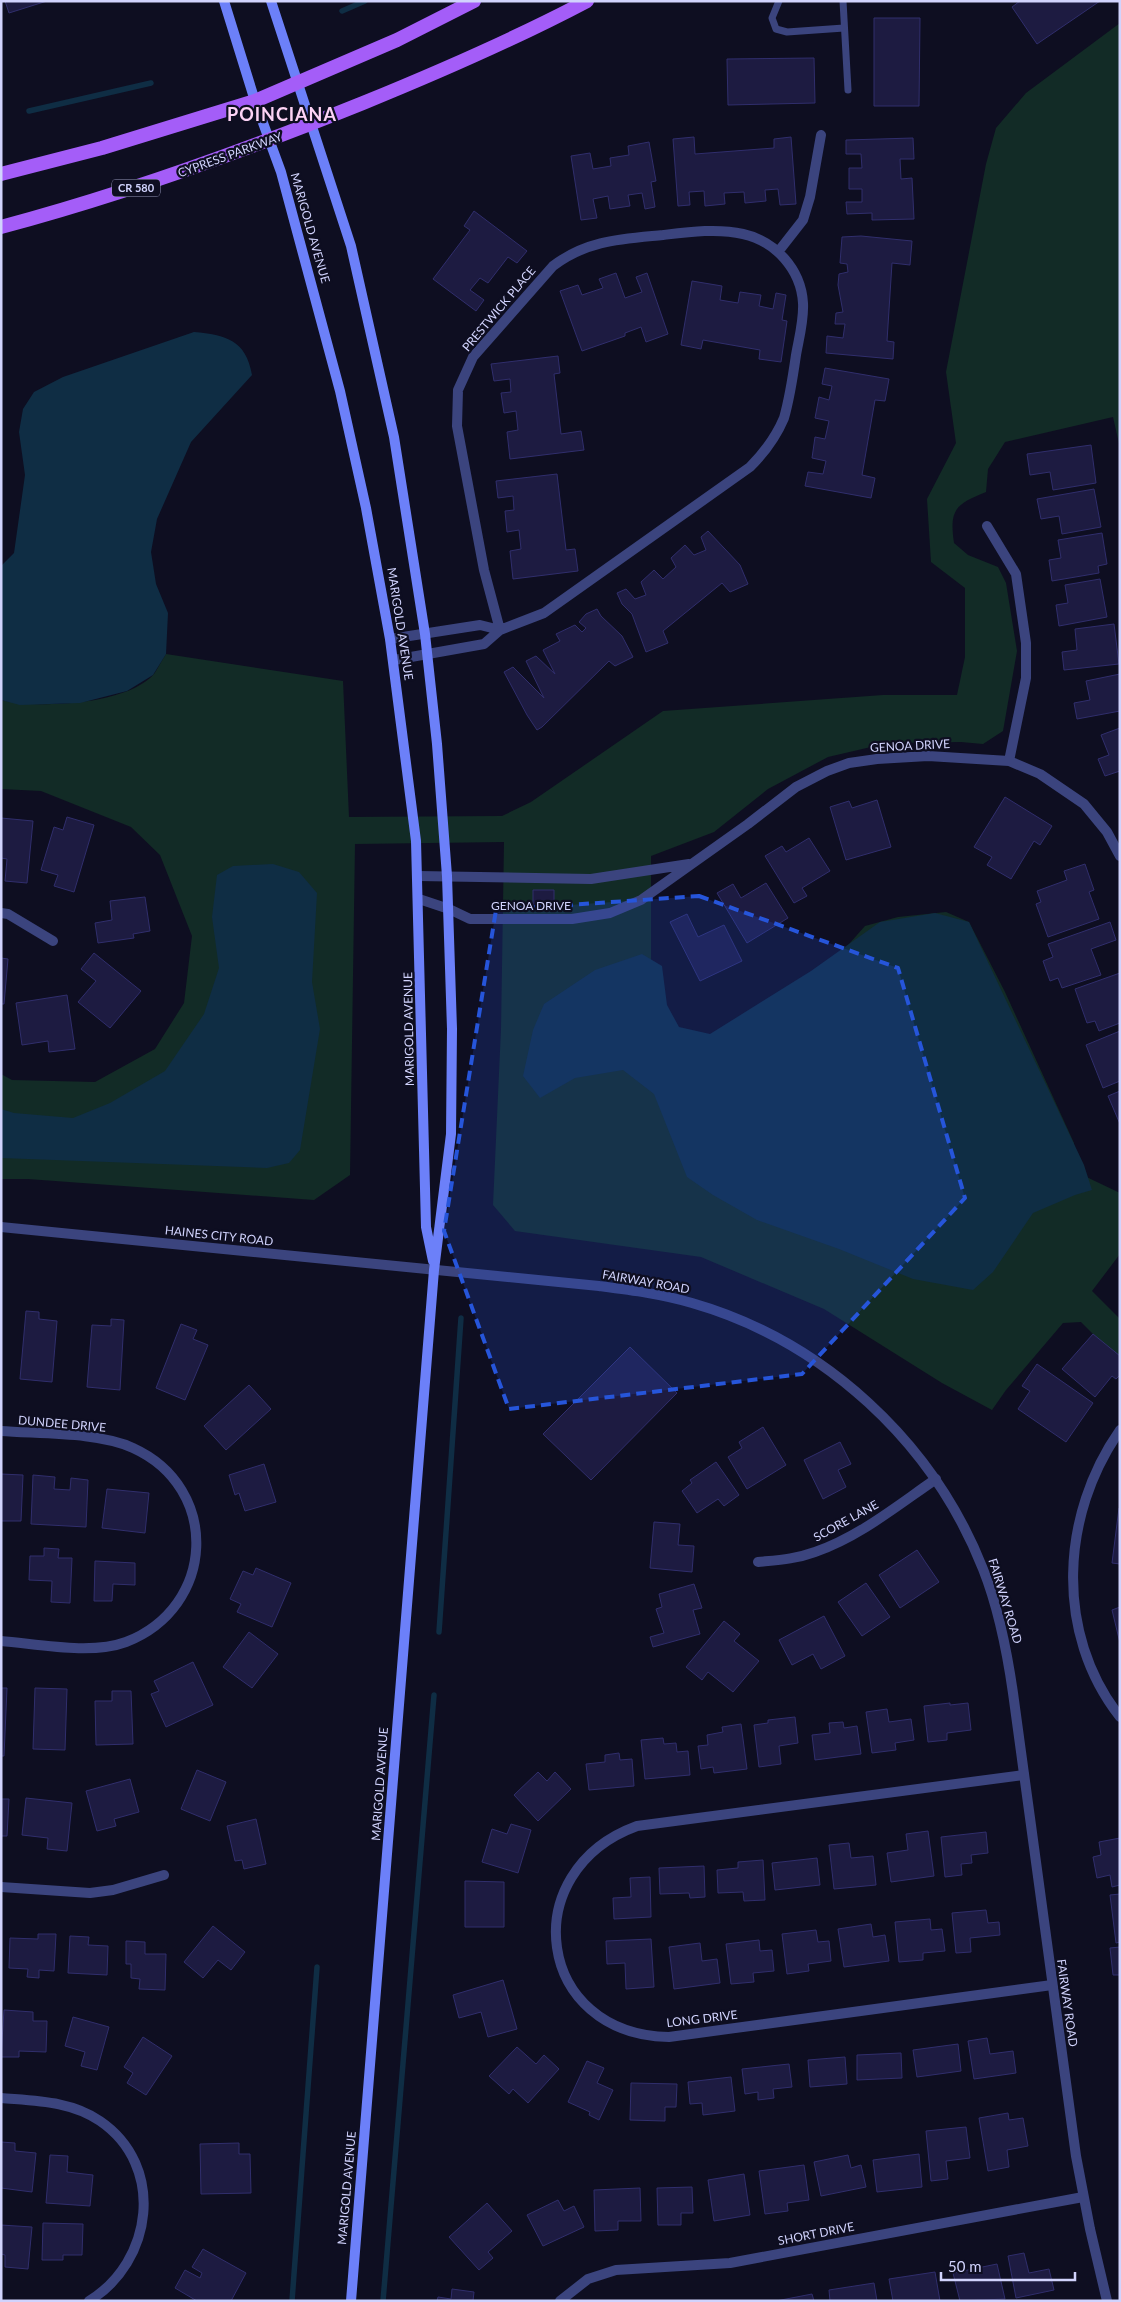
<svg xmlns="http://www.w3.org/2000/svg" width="1121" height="2302" viewBox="0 0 1121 2302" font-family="Lato,sans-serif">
<rect width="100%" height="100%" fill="#0e0e21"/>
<path fill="#122b26" d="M1120,23V448L1113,417L1005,442L988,469L986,492C956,504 949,509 954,543L968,555L998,567L1006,583L1017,651L1003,731L983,744L961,742L888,743L828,757L768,789L714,832L651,856V978L661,1026L700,1039L750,1019L825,971L865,926L898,917L946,912L969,922L1005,992L1074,1143L1076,1172L1120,1193V1254L1092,1291L1120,1319V1361L1081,1322L1063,1323L1006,1390L992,1410L942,1383L824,1309L701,1257L515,1231L493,1205L501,1029L504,842L355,844L350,1175L314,1200L28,1179H1V1074L12,1080L95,1082L155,1049L184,1003L192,936L160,855L131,827L41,791L1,789V700C38,709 127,705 154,674C158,668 162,660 166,654L343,681L349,817L502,816L531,802L663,711L883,695H957L965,657V588L931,562L927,499L956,443L946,372L986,164L996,128L1026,93Z"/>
<path fill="#0f2d44" d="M194,332C226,335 246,340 252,375L191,442L157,519L151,552L156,584L168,613L166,654L153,675L127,691L80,703L20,705L1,700V566L14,553L25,475L19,432L23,409L34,392L63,377Z
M273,864L299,872L317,893L312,982L320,1029L300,1150L289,1163L267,1168L1,1158V1109L14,1113L73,1118L110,1103L165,1071L204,1014L219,968L212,917L217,875L233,866Z
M935,913L969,922L1084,1165L1092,1190L1075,1195L1033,1213L993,1272L973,1290L913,1279L839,1249L757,1220L713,1195L687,1177L654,1094L623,1070L575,1078L540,1098L523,1076L533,1030L544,1004L595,970L642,954L662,966L667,1005L679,1027L710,1034L811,971L880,922Z"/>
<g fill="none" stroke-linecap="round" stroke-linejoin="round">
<path stroke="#0f2d44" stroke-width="5.5" d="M342,11L365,1
M29,111L151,83
M439,1632L461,1318
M292,2301L317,1967
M383,2301L434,1695"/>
</g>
<path fill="#1d1b41" stroke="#302e6c" d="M5,1H47L9,13Z
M1020,1H1100L1037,44L1012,7Z
M874,18H920L919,106H874Z
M814,58L815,103L728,105L727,59Z
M694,137L695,154L774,148V139L791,137L796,204L780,205L778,189L765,190L766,201L745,203L744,192L724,193L725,204L705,206L704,191L689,192L690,205L678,206L673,139Z
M913,138L914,159H900L901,179L912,178L914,219L872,220V213L847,214L846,202H862V189H849V168H862L861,154H846V140Z
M649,142L656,181L651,182L655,207L645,209L642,193L628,195L630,206L610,209L608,196L593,199L597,218L581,220L571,156L590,153L593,169L611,166L610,158L629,155L628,146Z
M474,211L527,251L517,263L508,257L488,283L480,278L470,290L484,300L476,311L433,279L470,230L464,226Z
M861,236L912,241L910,265L892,263L887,341L894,342L893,359L826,353L827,336L843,338L845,324H835L836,313L843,312L838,285L839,274L848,272L847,264L840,263L842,237Z
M616,273L625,298L642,292L636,277L647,273L668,334L646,342L641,327L625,333V336L582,351L560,291L578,285L582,295L603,288L599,279Z
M692,281L722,286L720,300L738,303L740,292L761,295L759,306L773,309L776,293L786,295L782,320L787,321L781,362L759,359L760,350L703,340L701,349L681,345Z
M558,356L560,373L554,374L561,434L581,431L584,450L510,459L507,432L518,430L516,411L504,413L501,393L511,392L510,379L494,381L491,364Z
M825,368L889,379L885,401L875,400L862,475L875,478L871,498L805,486L808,472L823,474L826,461L812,458L815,437L825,439L829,421L815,418L819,397L829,400L832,386L822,384Z
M1091,445L1096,483L1053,490L1050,472L1030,475L1027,454Z
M557,474L566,550L575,549L578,571L513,579L510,551L521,549L519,530L507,532L505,511L514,510L513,496L498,498L496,481Z
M1094,489L1101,527L1062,534L1059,516L1041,519L1037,499Z
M708,531L740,565L748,584L730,592L722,583L663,631L668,643L646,652L632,614L622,604L617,593L626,589L635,599L646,595L641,582L654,570L663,579L676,567L671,558L685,545L694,555L706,550L701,537Z
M1102,533L1107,564L1098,566L1099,573L1052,581L1049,560L1061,558L1058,540Z
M1100,579L1107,617L1059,626L1056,605L1068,603L1065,585Z
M597,609L601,616L622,636L633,657L615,666L609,661L542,727L537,730L527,715L504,672L513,667L544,698L526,661L536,656L555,674L543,650L560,641L556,634L575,625L582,632L586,628L579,622L586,614Z
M1114,624L1119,664L1064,670L1062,652L1077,650L1075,629Z
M1120,674V711L1077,719L1074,703L1090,700L1086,681Z
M1120,728V771L1105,776L1098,759L1109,755L1101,735Z
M1005,797L1052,826L1040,845L1034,841L1011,879L987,865L992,857L974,847Z
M877,800L891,847L846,860L830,807L849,801L852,808Z
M67,817L94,825L74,892L54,886L58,875L41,870L54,827L63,830Z
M1,818L33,821L27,883L5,881L7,859L1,858Z
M809,838L830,871L802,888L807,896L794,903L765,856L782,846L786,852Z
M1085,864L1094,890L1089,892L1099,919L1048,937L1036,904L1041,902L1037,891L1067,880L1064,871Z
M766,883L788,918L747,943L717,893L733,884L741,898Z
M533,890H554V907H533Z
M145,897L150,931L133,934L134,938L98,943L95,923L112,920L110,901Z
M687,914L698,937L724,925L742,961L700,981L670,922Z
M1110,922L1116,940L1091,949L1101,975L1062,988L1058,978L1050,981L1043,961L1053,957L1048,944Z
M94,953L141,991L110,1028L78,1002L96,981L81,969Z
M1,958L8,959L4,1004H1Z
M1120,973V1023L1099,1031L1095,1021L1087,1023L1075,989Z
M67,995L75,1049L49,1052L48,1041L22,1045L16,1003Z
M1120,1031V1081L1103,1088L1086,1045Z
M1120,1091V1124L1108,1096Z
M26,1311L39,1312V1319L57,1321L52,1382L20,1379Z
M111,1319L124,1320L120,1390L87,1387L92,1325L111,1326Z
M181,1324L197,1330L193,1339L208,1345L185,1400L156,1388Z
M1093,1334L1120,1356V1375L1116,1379L1112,1376L1095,1397L1062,1369Z
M630,1347L677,1393L591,1480L543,1434Z
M1037,1364L1093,1403L1066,1442L1018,1409L1030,1391L1022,1386Z
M249,1385L271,1409L226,1450L204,1426Z
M763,1427L786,1465L747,1489L728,1457L742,1448L739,1442Z
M840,1442L851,1464L838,1470L846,1487L823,1499L804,1460Z
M716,1462L739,1495L724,1506L718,1499L697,1513L682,1491L692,1483L690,1480Z
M264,1464L276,1502L245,1511L239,1493L235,1495L229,1475Z
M1,1474L23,1475L21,1521H1Z
M33,1475L55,1477L54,1489L70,1490L71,1478L88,1480L86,1527L31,1524Z
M107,1489L149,1493L145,1533L102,1528Z
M1119,1508H1120V1564L1112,1563Z
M654,1522L680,1524L678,1545L694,1546L692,1572L650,1568Z
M44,1548L59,1549L58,1558H72L70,1603L51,1602L52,1581L29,1580L30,1556H44Z
M917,1550L939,1582L900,1608L879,1575Z
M95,1561L135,1563V1585L113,1584L112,1601H94Z
M256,1568L291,1583L272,1627L237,1612L241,1604L230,1599L243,1571L253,1575Z
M866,1583L890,1617L862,1636L838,1602Z
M694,1584L702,1608L693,1610L700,1634L653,1647L650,1637L664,1633L656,1609L662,1607L659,1594Z
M1120,1607V1643L1112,1610Z
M824,1616L845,1656L821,1669L813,1654L792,1665L779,1640Z
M724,1621L740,1634L734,1641L759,1661L733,1692L708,1672L702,1680L686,1667Z
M249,1632L278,1654L252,1688L223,1667Z
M193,1662L213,1705L166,1727L151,1694L159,1691L154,1681Z
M1,1688H7L4,1756H1Z
M35,1688L67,1689L65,1750L33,1749Z
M112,1691H131L133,1744L96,1745L95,1701H112Z
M950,1703V1705L968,1703L971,1730L947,1733V1740L928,1742L924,1706Z
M887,1709L889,1722L911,1719L914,1740L895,1743L896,1750L872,1753L866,1712Z
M795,1717L798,1743L779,1746L781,1764L759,1767L754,1725L768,1723V1720Z
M843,1722L844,1728L857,1726L861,1754L815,1760L812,1735L830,1733L829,1723Z
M741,1724L747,1769L714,1773L713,1767L701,1769L698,1746L708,1745L707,1735L723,1732L722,1727Z
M663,1738L664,1744L676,1743L677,1752L688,1751L690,1775L645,1779L641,1740Z
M619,1753L620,1760L632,1759L634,1786L589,1790L586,1764L605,1762V1755Z
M197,1770L226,1782L210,1821L181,1809Z
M538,1772L547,1781L555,1772L571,1789L538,1821L514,1795Z
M130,1779L139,1812L114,1819L116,1826L97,1831L86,1791Z
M26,1798L72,1803L67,1851L47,1849L48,1838L22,1835Z
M1,1799H9L7,1836H1Z
M256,1819L266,1864L244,1869L242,1860L235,1861L227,1826Z
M511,1824L531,1830L518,1873L482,1862L492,1829L507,1834Z
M928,1831L934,1876L891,1882L887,1853L908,1850L906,1834Z
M986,1832L988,1853L971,1855L972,1863L961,1864L962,1875L945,1877L941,1837Z
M1120,1838V1885L1112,1887L1110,1875L1097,1878L1093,1857L1101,1855L1099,1842Z
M849,1843L851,1858L873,1856L876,1885L834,1889L829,1845Z
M817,1858L820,1885L775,1890L772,1863Z
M763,1860L765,1900L744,1901L743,1892L718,1893L717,1870L738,1868V1862Z
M704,1866L705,1897L690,1898L689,1893L660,1894L659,1868Z
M650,1877L651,1917L614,1919L613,1898L631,1897L630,1878Z
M465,1881L504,1882V1927H465Z
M1120,1894V1942L1116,1943L1110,1895Z
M986,1910L988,1923L999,1922L1000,1935L970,1938L971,1952L956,1953L952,1913Z
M930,1919L931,1930L942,1929L945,1951L923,1953V1960L899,1962L895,1922Z
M871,1924L873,1937L885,1935L889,1961L844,1967L838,1929Z
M213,1926L245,1952L231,1970L218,1960L203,1978L184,1962Z
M816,1930L818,1942L829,1941L831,1961L808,1964L809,1971L787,1974L782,1934Z
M38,1934H56L54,1971L39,1970V1978L27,1977L28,1969L9,1968L10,1938L38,1939Z
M70,1936L89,1937L88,1945L108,1946L107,1975L68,1973Z
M651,1939L654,1987L626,1989L625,1963L607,1964L606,1941Z
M759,1940L760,1951L772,1950L774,1971L753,1973L754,1982L731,1984L726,1944Z
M126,1941L145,1942V1954H166L165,1990L139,1989L140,1979L131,1978V1964H126Z
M700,1943L702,1961L717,1959L720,1983L674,1989L669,1947Z
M1120,1947V1975H1113L1110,1948Z
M503,1980L517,2029L488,2037L481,2012L459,2018L453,1995Z
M4,2010L33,2012V2021H47L46,2052L19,2051V2057H1Z
M73,2017L109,2027L97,2070L81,2066L85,2052L65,2046Z
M143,2037L172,2056L146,2095L127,2083L133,2073L124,2067Z
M987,2038L990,2054L1013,2051L1016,2073L974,2079L968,2041Z
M958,2044L961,2071L917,2077L913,2050Z
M517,2047L536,2064L544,2055L559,2069L528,2103L513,2089L509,2094L489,2076Z
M901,2053L902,2078L857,2080V2055Z
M845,2057L847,2084L810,2087L808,2060Z
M587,2061L604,2068L597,2083L613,2090L599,2120L589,2115L590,2112L568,2102Z
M789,2064L792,2087L773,2089L774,2098L758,2100V2092L745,2094L742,2069Z
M731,2077L735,2111L703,2115L702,2103L690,2104L688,2082Z
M631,2083L677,2084L676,2107H665V2121L630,2120Z
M1008,2113L1009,2120L1023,2118L1028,2146L1007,2150L1009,2167L988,2171L979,2118Z
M966,2127L970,2158L946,2161L948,2179L931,2181L926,2131Z
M1,2142L15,2143V2151L36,2153L32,2192L1,2188Z
M239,2143V2154H250L251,2193L201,2194L200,2144Z
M919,2154L922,2187L877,2192L873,2160Z
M50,2155L68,2156L67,2172L93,2175L90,2206L46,2203Z
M848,2155L851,2168L861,2165L866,2187L821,2196L814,2162Z
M804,2165L809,2200L787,2203L788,2211L765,2214L759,2171Z
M744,2174L750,2215L714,2221L708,2180Z
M692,2187L693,2213H681V2225H658L657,2188Z
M640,2188L641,2221H618V2230L595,2231L594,2190Z
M558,2200L564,2211L574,2206L584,2227L543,2246L527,2215Z
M487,2203L512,2231L488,2252L493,2258L479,2270L449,2237Z
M43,2223L83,2224L82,2255H63V2260H42Z
M1,2225L32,2227L28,2269L5,2267V2255L1,2254Z
M203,2249L246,2273L231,2301H197L175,2288L185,2270L200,2278L202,2273L192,2267Z
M1024,2253L1029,2273L1049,2269L1054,2290L1016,2298L1008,2256Z
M997,2264L1005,2299L960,2301L953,2273Z
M935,2272L940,2301H893L889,2279Z
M874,2283L877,2301H830L829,2290Z
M452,2289L474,2292L473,2301H437L438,2297L451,2299Z
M812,2294L814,2301H776Z"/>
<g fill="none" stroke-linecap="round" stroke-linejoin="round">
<path stroke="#3b447e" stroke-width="7" d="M779,1L772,18L776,29L787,32L844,28
M843,1L848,90"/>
<path stroke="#3b447e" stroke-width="10" d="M778,252L803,220L810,197L821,135
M987,526L1016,574L1026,643V678L1009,761
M390,639L480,625L500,630
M394,660L484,644L500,630L544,613L750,467C765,452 776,437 784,418C790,397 793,376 796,355C799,338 804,320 803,303C801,269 775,241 743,234C718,228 688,232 663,235C622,239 587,240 553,266L473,357L458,390L457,426L484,570L500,630
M418,876L591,879L689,864
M419,899L449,909L470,919H572L610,913L641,900L748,824L796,787L827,771L849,763L877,759L928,756L1009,761L1040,774L1084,804L1107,832L1120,856
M1,913L8,914L53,941
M1120,1430C1061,1514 1054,1633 1120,1717
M1,1431C39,1434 99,1432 133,1448C221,1488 216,1607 126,1642C91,1655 38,1644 1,1641
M758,1562C778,1560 796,1559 815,1552C859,1537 898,1505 936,1479
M1024,1775L637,1826C514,1871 536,2035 669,2037L1052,1985
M1,1887L90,1893L113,1890L164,1875
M1,2098C36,2101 71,2101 100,2121C166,2166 153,2262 89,2301
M560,2301L588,2279L616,2270L730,2263L1083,2197"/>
<path stroke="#3b447e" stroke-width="10" d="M1,1227L599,1286C630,1290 662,1294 692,1303C824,1341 933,1442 983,1569C999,1609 1007,1651 1013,1693L1076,2156L1090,2229L1107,2301"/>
<path stroke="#6c80f9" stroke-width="10" d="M224,1L255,101L281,172L340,391L366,508L390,639L416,841L426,1227L433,1261
M271,1L351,246L394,437L425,634L437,744L447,876L452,1029L451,1134L434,1270L351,2301"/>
<path stroke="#a45df8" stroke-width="14" d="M1,174L102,148L255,101L397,40L474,1
M1,227C125,194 244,151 363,103C439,72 515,39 587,1"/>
</g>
<path fill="#2655da" fill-opacity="0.2" stroke="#2655da" stroke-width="4" stroke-dasharray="10 6" stroke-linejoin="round" d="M699,896L898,968L965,1198L802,1374L509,1409L444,1231L496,910Z"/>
<g text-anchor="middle" stroke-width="4.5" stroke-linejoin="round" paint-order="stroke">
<rect fill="#0e0e21" stroke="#9698bb" stroke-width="1" x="112" y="179.5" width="48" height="17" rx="4"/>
<g font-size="11" font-weight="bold" fill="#d1d3fd">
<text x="136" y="192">CR 580</text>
</g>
<g font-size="12" fill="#d1d3fd" stroke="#0e0e21">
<text transform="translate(230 155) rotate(-20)" y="4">CYPRESS PARKWAY</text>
<text transform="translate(310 228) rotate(74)" y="4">MARIGOLD AVENUE</text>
<text transform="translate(499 309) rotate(-50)" y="4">PRESTWICK PLACE</text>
<text transform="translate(400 624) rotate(81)" y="4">MARIGOLD AVENUE</text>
<text transform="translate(910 746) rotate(-3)" y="4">GENOA DRIVE</text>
<text x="531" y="910">GENOA DRIVE</text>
<text transform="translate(409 1029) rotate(-91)" y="4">MARIGOLD AVENUE</text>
<text transform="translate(219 1236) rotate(6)" y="4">HAINES CITY ROAD</text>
<text transform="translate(646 1282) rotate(10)" y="4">FAIRWAY ROAD</text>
<text transform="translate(62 1424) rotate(5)" y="4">DUNDEE DRIVE</text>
<text transform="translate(846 1521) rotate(-29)" y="4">SCORE LANE</text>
<text transform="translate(1005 1601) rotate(73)" y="4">FAIRWAY ROAD</text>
<text transform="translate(380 1784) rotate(-86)" y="4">MARIGOLD AVENUE</text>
<text transform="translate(1067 2003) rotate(82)" y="4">FAIRWAY ROAD</text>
<text transform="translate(702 2019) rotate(-7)" y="4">LONG DRIVE</text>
<text transform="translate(347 2188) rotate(-85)" y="4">MARIGOLD AVENUE</text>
<text transform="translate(816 2234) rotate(-11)" y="4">SHORT DRIVE</text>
</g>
<g font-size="18" font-weight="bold" letter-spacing="1" fill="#fdd3f5" stroke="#0e0e21">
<text x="282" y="121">POINCIANA</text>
</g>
</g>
<rect width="1121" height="2302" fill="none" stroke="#d1d3fd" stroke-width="5"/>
<path d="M941 2272v8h134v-8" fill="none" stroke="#d1d3fd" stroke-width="2.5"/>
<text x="948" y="2272" font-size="15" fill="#d1d3fd" stroke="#0e0e21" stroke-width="4" paint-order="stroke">50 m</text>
</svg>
